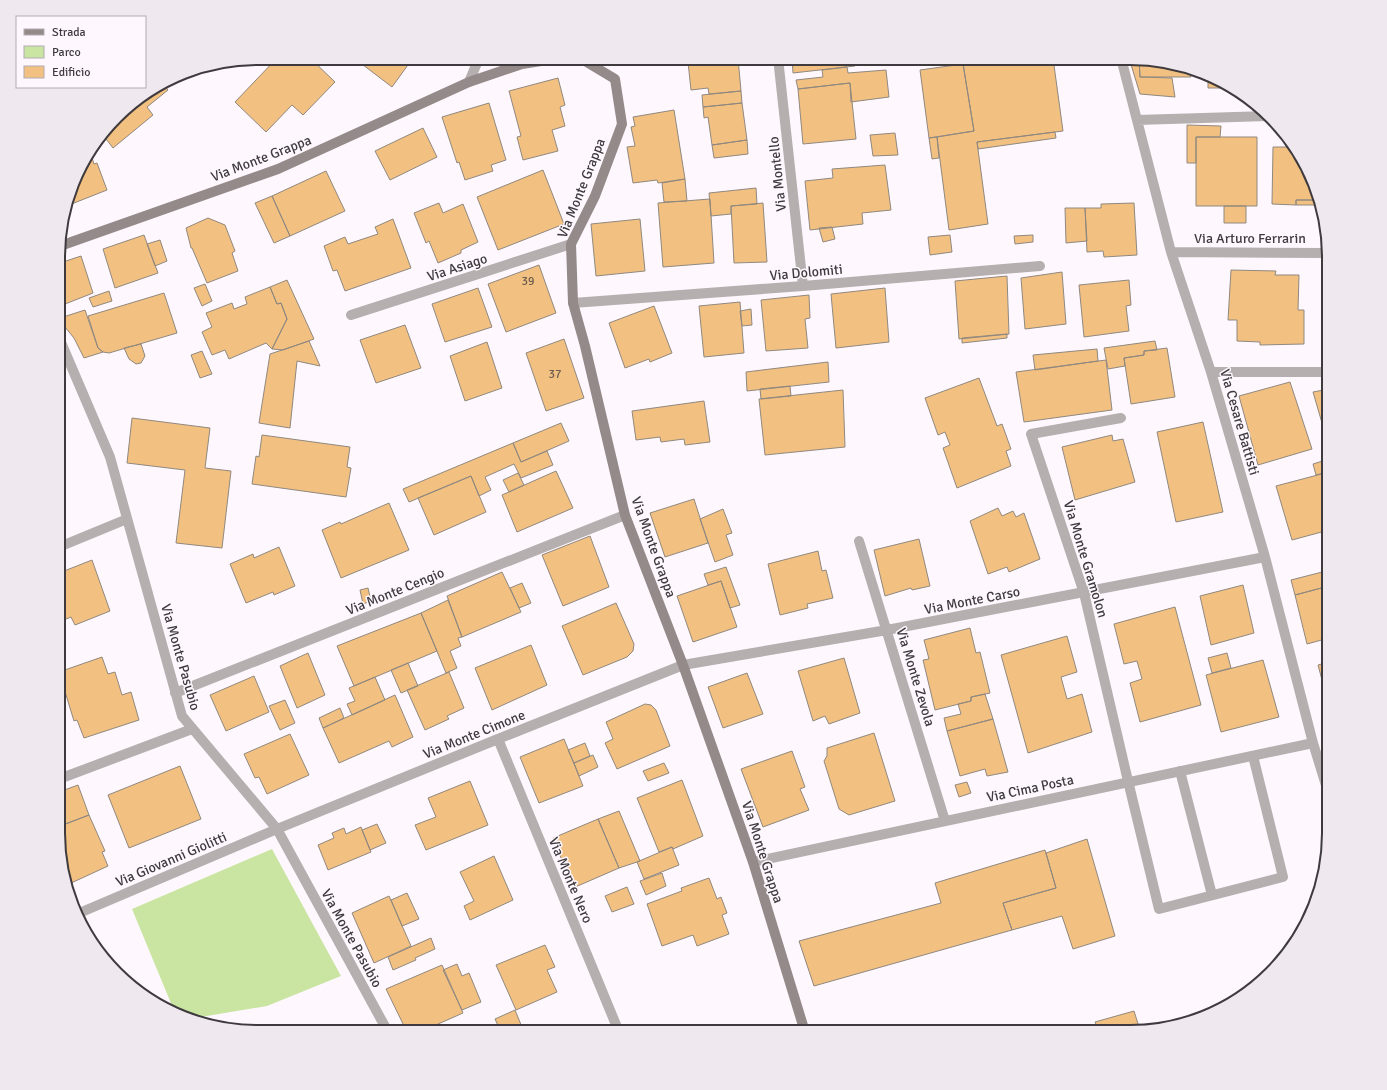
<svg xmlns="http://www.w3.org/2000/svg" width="1387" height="1090" viewBox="0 0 1387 1090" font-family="Signika,sans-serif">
<rect width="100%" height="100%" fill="#fef8fe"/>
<path fill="#cae4a2" d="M272,849L341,976L267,1006L189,1019L181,1017L175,1013L132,909Z"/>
<path fill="#f2c081" stroke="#90887f" d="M277,58H310L335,82L303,115L292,105L266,132L235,102Z
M354,58H413L392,87Z
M685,58H738L741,91L709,94L708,88L691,90L688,62H685Z
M792,58H854L855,66L793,73Z
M1009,58H1053L1063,131L977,142L988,224L949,230L937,137L974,131L963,64Z
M1129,58H1139L1140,77L1172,78L1175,97L1140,94Z
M1139,58L1191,70V77H1140Z
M963,64L974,131L929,138L920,70Z
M847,67L848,73L886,70L889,97L851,102L850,83L798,89L796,80L823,77L822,70Z
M1208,74L1230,88H1208Z
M558,78L565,105L560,107L565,126L552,130L558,151L523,160L517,137L521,136L509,91Z
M850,83L856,139L803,144L798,89Z
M164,85L168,90L147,107L153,115L113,148L103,135L126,107Z
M741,91L742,103L703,107L702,95Z
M489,103L506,160L491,165L493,171L465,180L459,162L457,163L442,117Z
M742,103L747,140L712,145L708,117L704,118L703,107Z
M674,110L685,179L658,183L657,180L633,183L627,147L635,146L631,127L635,126L633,117Z
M1187,125L1221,126L1220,137H1196V163H1187Z
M423,128L437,157L390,180L375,151Z
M1055,132L1056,138L978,149L977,142Z
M895,133L898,155L873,156L870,135Z
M937,137L939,158L932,159L929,138Z
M1196,137H1257V206H1196Z
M747,140L748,154L714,158L712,145Z
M1273,147H1292L1309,169L1320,200H1296V205L1272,204Z
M90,151L94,164L97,163L107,190L69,205L85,158Z
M885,165L891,210L862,213L863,224L810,230L805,181L833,178L832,169Z
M543,170L564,224L498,250L477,197Z
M326,171L345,211L290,236L272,196Z
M685,179L687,201L664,202L662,183Z
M756,188L757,204L731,206V214L711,216L709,193Z
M272,196L290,236L274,243L255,203Z
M710,199L714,263L663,267L658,203Z
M1296,200H1320L1322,205H1296Z
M439,203L443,213L463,204L478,242L461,250V253L438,263L429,241L426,243L414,213Z
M763,203L767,262L734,263L731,206Z
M1134,203L1137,255L1104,257L1103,251L1087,252L1085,208H1101V204Z
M1224,206H1246V223H1224Z
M1065,208H1085L1087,241L1066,243Z
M208,218L225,225L235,251L232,253L238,271L207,283L192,248H191L186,228Z
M393,219L411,268L345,291L337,270L333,271L324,246L345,237L348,244L378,234L375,227Z
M640,219L645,271L596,276L591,224Z
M832,227L835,239L823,242L819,228Z
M144,235L158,273L115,288L103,249Z
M950,235L952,252L930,255L928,237Z
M1033,235V242L1015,244L1014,236Z
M160,240L167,261L155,266L147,244Z
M81,256L93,293L60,306V263Z
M539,265L556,313L506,332L488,284Z
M1231,270L1276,271L1275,275H1299L1298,310H1304V344L1260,345V342L1237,341V320H1228Z
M1062,272L1066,324L1025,329L1021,278Z
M1007,276L1009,334L959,339L955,281Z
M287,280L314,339L283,350L272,349L287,319L281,303L277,304L270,287Z
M1129,280L1131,305L1126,306L1129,331L1084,337L1079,285Z
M205,284L212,301L202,306L194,288Z
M270,287L277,304L281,303L287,319L272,349L266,343L229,359L225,350L212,355L202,332L212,327L206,313L232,303L234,309L247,304L245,297Z
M478,288L492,327L445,342L432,304Z
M885,288L889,342L836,348L831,294Z
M109,291L112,301L93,307L89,298Z
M164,293L177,333L109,353L103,352L98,348L88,316Z
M809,295L810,318L805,319L808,348L766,351L761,300Z
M740,302L744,353L704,357L699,306Z
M654,306L672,353L650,362L649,359L625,368L609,323Z
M751,309L752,325L742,326L740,311Z
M85,310L98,348L103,352L84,358L74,338L60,321V318Z
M405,325L421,368L376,383L360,340Z
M1007,334V338L962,343V338Z
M564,339L584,398L546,411L526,353Z
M309,341L320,366L297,361L290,428L259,423L270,354Z
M1155,341L1157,350L1144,351V355L1124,358L1125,366L1108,369L1104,348Z
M487,342L502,388L465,401L450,356Z
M141,344L145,356L141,363L136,364L129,359L124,348Z
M1167,348L1175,397L1131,404L1124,358L1144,355V351Z
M1097,349L1098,361L1035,370L1033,355Z
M202,351L212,374L200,378L191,355Z
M1106,360L1112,410L1024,422L1016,372Z
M828,362L829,382L747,391L746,372Z
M979,378L997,426L1002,424L1011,449L1006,451L1011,466L957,488L943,448L950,445L945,432L938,435L925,398Z
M1290,382L1312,449L1258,465L1239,396Z
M790,386L791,396L761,399L760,389Z
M1329,389V421L1322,423L1313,392Z
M843,390L845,447L765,455L759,399Z
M704,401L710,442L685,445L684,439L661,442L660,437L636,440L632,411Z
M132,418L210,428L205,468L231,471L222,548L176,543L185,470L127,463Z
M1203,422L1223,512L1176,522L1157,432Z
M561,423L569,441L521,462L513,443Z
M262,435L350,447L347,467L351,468L346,497L252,484L256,456L259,457Z
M1112,435L1113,441L1123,439L1135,482L1075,500L1062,447Z
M513,443L521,462L547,451L553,465L521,478L514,464L485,477L491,490L479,496L471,476L409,502L403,489Z
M1329,459V472L1316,475L1313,464Z
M556,471L573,508L517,532L502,495Z
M1329,472V530L1292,540L1276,486Z
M518,473L524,485L509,492L503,480Z
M471,476L486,512L434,535L418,498Z
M694,499L708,543L665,557L650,513Z
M389,503L409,550L341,578L322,530L340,522L341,524Z
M998,508L1002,516L1013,511L1016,517L1024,513L1040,559L1009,572L1007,567L988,574L970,521Z
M723,509L732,533L726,535L733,555L715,562L700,519Z
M590,536L609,587L563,606L542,555Z
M919,539L930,586L912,590L911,588L885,596L874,550Z
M279,547L295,586L274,595L273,592L246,603L230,564L253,554L254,558Z
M818,551L822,571L826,570L833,598L807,604L808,608L780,615L768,564Z
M92,560L110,611L75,625L71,617L59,622V573Z
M726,567L740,605L730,608L721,581L708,585L704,574Z
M1326,571L1329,586L1295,595L1291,580Z
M502,572L521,612L462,637L447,596Z
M721,581L737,627L693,642L677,596Z
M522,583L531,603L519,608L510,588Z
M1243,585L1254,633L1211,645L1200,596Z
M1329,586V638L1307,644L1295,595Z
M368,588L371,601L363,604L360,590Z
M448,600L462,637L458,638L461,646L450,651L457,668L446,673L421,613Z
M616,603L634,644L633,651L627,657L583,675L562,626Z
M1175,607L1201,705L1140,722L1130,683L1142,679L1137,661L1124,664L1114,624Z
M421,613L437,651L354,686L337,646Z
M970,628L976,653L980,652L990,693L971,697V701L935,710L923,660L929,659L924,640Z
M1067,636L1077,672L1061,677L1067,699L1082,694L1092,732L1028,753L1001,655Z
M531,645L547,685L492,710L475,668Z
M308,653L325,695L297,708L280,666Z
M1227,653L1231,668L1212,673L1208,658Z
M102,657L108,674L115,672L122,695L131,692L139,720L84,738L77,720L74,721L59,672Z
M844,658L860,713L829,724L825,716L813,721L798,671Z
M1263,660L1279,717L1221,732L1206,675Z
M1329,662V694L1326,695L1318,665Z
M408,663L418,686L401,693L391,670Z
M449,672L464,708L447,716L449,719L425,730L407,690Z
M747,673L763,714L723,728L708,687Z
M254,676L269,712L226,731L210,695Z
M375,677L385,700L352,715L347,704L355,701L349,688Z
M985,694L993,719L947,731L944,718L961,714L958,704L971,701V697Z
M395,695L413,737L392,747L389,741L339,763L323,728Z
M285,700L295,723L280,730L269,706Z
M645,704L651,705L656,710L670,746L617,769L605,743L613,739L606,722Z
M340,708L344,718L323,728L319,718Z
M993,719L1008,772L987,776L985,769L960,776L947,731Z
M874,733L895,801L849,815L839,809L824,761L827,756V748Z
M290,734L309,775L267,794L259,777L255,778L244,754Z
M564,739L583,786L539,803L520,757Z
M585,743L590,756L574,763L568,750Z
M792,751L805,787L800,789L809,810L763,827L741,769Z
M593,755L598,767L579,776L574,763Z
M664,763L669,773L648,781L643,771Z
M180,766L201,819L129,848L108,795Z
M682,780L703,836L673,849L672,847L659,852L637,798Z
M470,781L488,825L426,850L415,825L436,817L428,798Z
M967,782L971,793L959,797L955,785Z
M78,785L89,815L65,824L59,807V792Z
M619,811L640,861L619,868L598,819Z
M89,815L105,851L102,852L108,866L69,884L58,846V827Z
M598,819L619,868L573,888L553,838Z
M377,824L386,843L370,850L362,830Z
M361,827L371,852L328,870L318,845L334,838L332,833L344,828L346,834Z
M1087,839L1115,936L1073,949L1062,916L1012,930L1003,903L1056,888L1046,853Z
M672,847L679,865L644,879L637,862Z
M1045,850L1056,888L1003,903L1012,930L814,986L799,941L941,903L935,883Z
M494,856L513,900L470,920L464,906L474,901L460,872Z
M662,873L666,886L646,895L640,881Z
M709,878L717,899L721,897L727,913L722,915L729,934L697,946L693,935L662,946L647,904L682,891L681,888Z
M627,887L634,904L612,912L605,896Z
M407,893L419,919L402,926L391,900Z
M389,896L411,946L374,963L352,913Z
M431,938L435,949L415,958L416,960L393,970L388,957Z
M545,945L555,967L547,970L557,992L516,1010L496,965Z
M457,964L462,976L469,973L481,1002L462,1010L443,970Z
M442,965L463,1013L420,1032H407L386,989Z
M515,1010L524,1032H501L495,1019Z
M1134,1011L1140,1030L1130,1032H1099L1095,1022Z"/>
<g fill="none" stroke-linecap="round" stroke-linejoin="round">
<path stroke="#b5afaf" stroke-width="10" d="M1180,771L1212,895
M1128,781L1159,909L1283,877L1253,756"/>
<path stroke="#b5afaf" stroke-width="10" d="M778,58L803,286
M1121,58L1171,252L1211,372L1265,557L1313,743L1329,795
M469,82L479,58
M1137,120L1268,116
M1171,252L1328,253
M573,303L803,286L1040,266
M351,315L571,244
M60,340L110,457L182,716L277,829L388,1032
M1211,372H1329
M1121,418L1031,434L1084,593L1128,781
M859,541L945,821
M59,547L127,519
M175,693L625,515
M498,739L619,1032
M59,779L192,729
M753,862L1313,743
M77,914L277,829L498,739L683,665L887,630L1265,557"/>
<path stroke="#948a8a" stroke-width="10" d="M580,58L615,79L622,124L595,196L571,244L573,303L585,346L625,515L683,665L753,862L805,1032
M60,246L278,169L469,82L522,64L560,58"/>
</g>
<g text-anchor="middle" stroke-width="3" stroke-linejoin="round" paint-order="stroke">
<g font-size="12" fill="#6b5c4e">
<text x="528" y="285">39</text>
<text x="555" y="378">37</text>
</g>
<g font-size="14" fill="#3e3a3d" stroke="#fef8fe">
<text transform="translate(261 158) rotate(-21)" y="5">Via Monte Grappa</text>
<text transform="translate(777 174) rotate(-96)" y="5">Via Montello</text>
<text transform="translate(581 188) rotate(-68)" y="5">Via Monte Grappa</text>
<text x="1250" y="243">Via Arturo Ferrarin</text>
<text transform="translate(457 267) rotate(-18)" y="5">Via Asiago</text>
<text transform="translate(806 272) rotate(-5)" y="5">Via Dolomiti</text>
<text transform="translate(1240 422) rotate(74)" y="5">Via Cesare Battisti</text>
<text transform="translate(654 547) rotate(70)" y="5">Via Monte Grappa</text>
<text transform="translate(1086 559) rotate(73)" y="5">Via Monte Gramolon</text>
<text transform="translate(395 591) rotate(-22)" y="5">Via Monte Cengio</text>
<text transform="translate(972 600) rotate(-11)" y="5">Via Monte Carso</text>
<text transform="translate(181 657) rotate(74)" y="5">Via Monte Pasubio</text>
<text transform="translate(916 677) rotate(73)" y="5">Via Monte Zevola</text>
<text transform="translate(474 734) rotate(-22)" y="5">Via Monte Cimone</text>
<text transform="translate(1030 788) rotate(-12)" y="5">Via Cima Posta</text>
<text transform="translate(763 852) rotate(72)" y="5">Via Monte Grappa</text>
<text transform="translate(171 859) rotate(-23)" y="5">Via Giovanni Giolitti</text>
<text transform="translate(571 880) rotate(67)" y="5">Via Monte Nero</text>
<text transform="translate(352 938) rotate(61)" y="5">Via Monte Pasubio</text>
</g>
</g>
<path d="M0 0H1387V1090H0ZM257 65H1130A192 192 0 0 1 1322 257V833A192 192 0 0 1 1130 1025H257A192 192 0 0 1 65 833V257A192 192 0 0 1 257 65Z" fill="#efe9ef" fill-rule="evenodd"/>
<path fill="none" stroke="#3e3a3d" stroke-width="2" d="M257 65H1130A192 192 0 0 1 1322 257V833A192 192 0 0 1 1130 1025H257A192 192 0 0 1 65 833V257A192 192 0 0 1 257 65Z"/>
<rect x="16" y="16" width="130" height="72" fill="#fef8fe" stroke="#b1acb1"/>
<rect x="24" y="29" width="20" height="6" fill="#948a8a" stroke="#b1acb1"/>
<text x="52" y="36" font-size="12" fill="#3e3a3d">Strada</text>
<rect x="24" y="46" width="20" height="12" fill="#cae4a2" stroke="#b1acb1"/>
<text x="52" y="56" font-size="12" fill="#3e3a3d">Parco</text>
<rect x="24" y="66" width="20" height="12" fill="#f2c081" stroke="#b1acb1"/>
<text x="52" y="76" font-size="12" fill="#3e3a3d">Edificio</text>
</svg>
